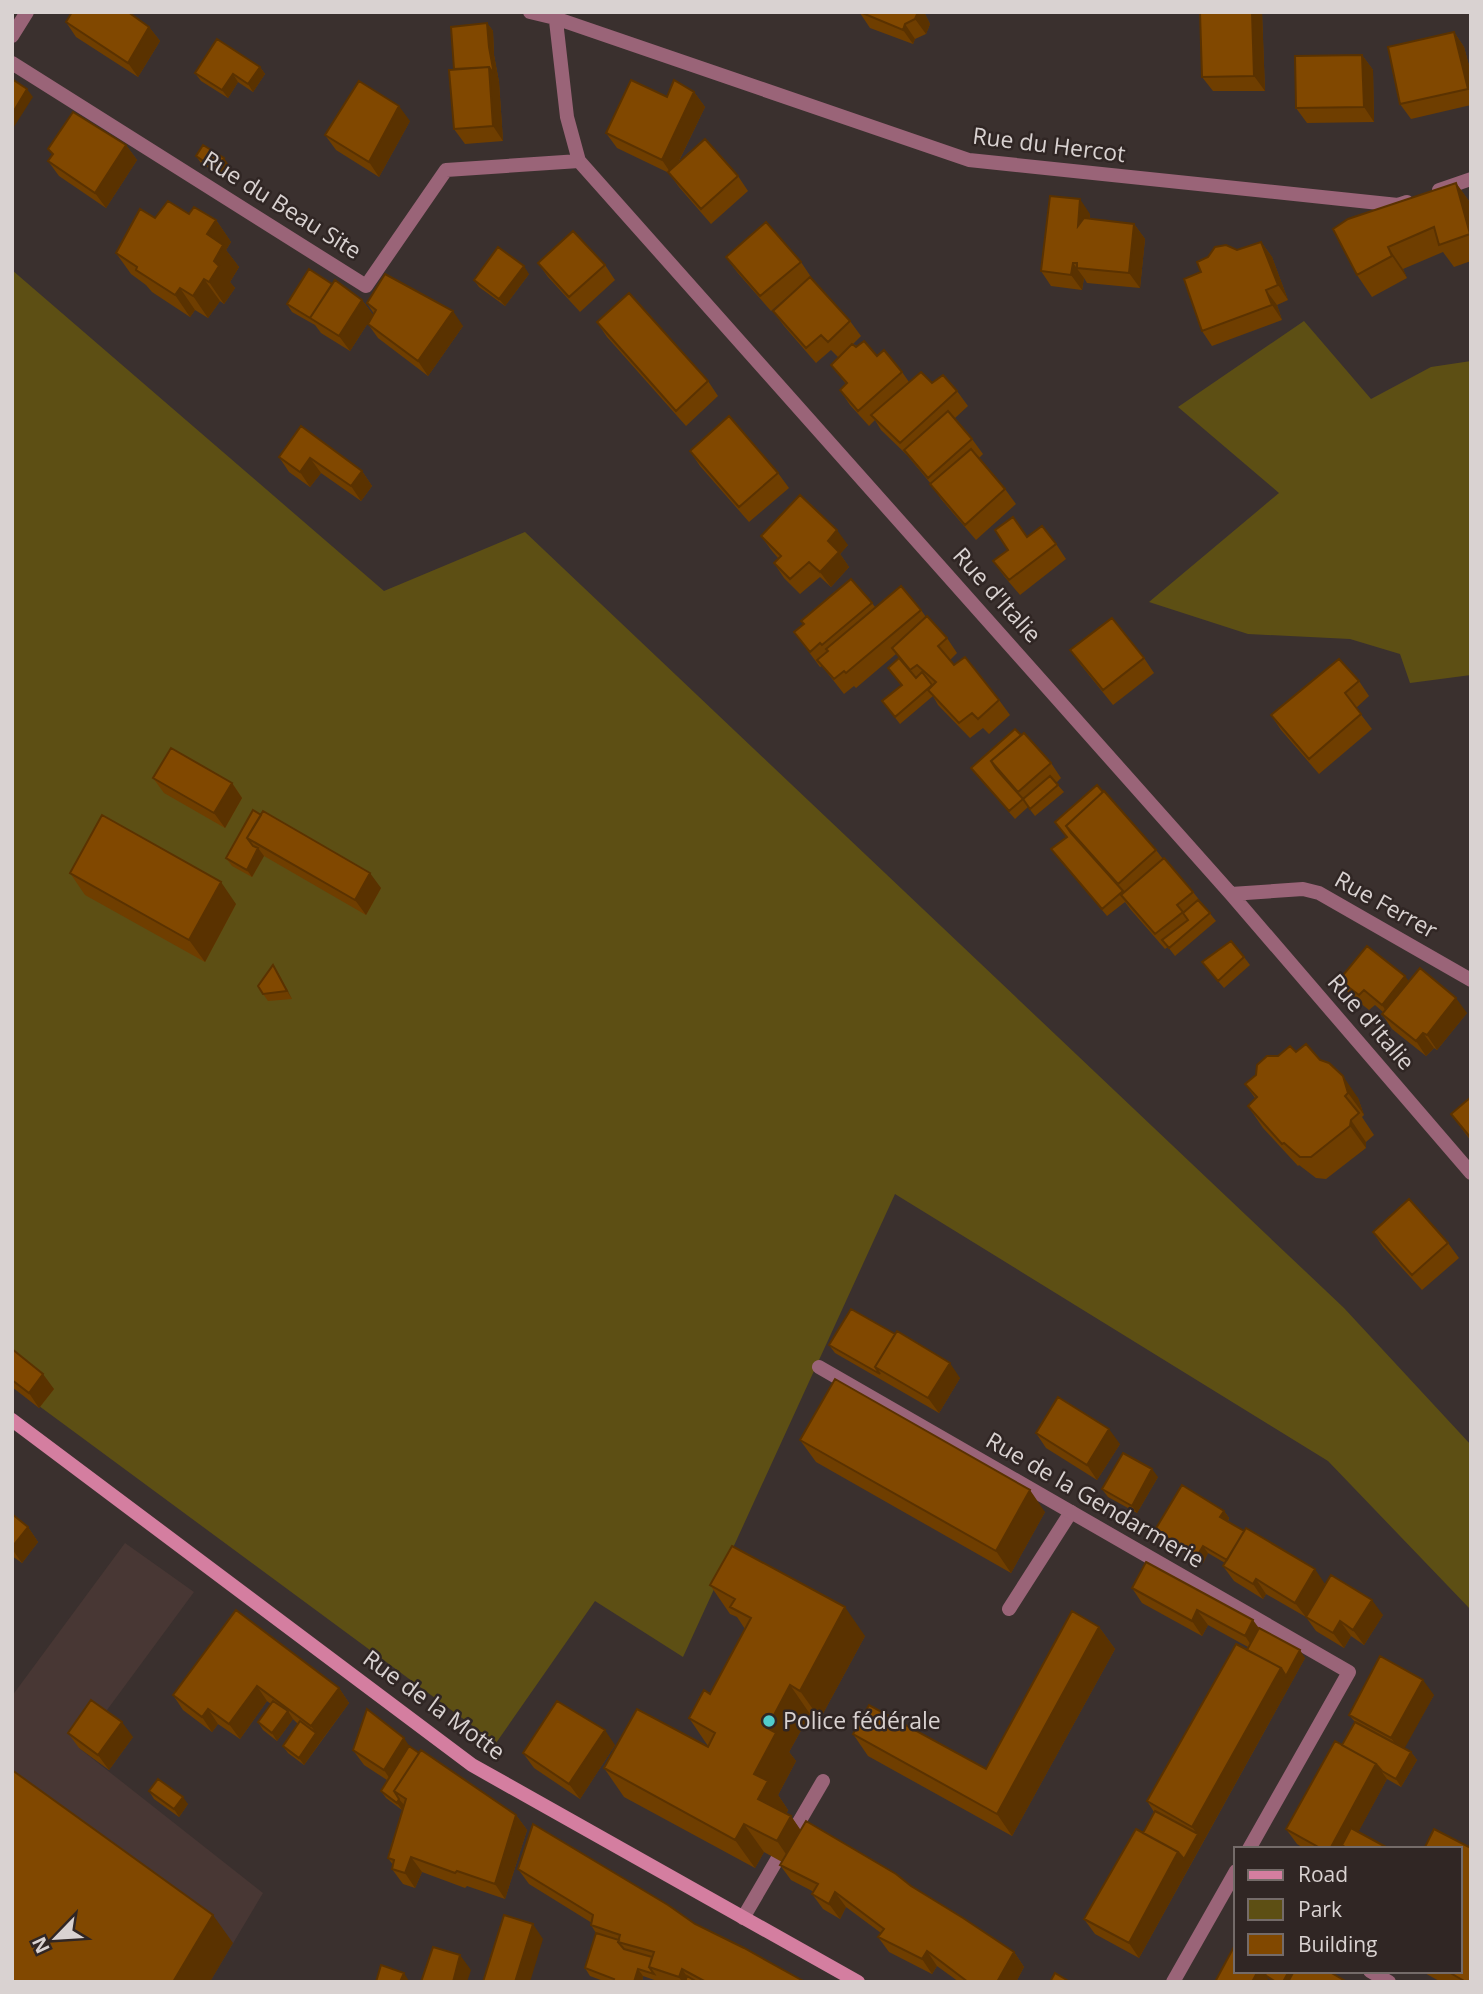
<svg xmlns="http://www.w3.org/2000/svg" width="1483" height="1994" viewBox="0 0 1483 1994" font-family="'Open Sans',sans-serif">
<rect width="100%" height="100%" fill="#3a302e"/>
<path fill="#483734" d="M125,1543L194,1592L79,1748L263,1893L210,1982H12V1696Z"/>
<path fill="#5d4f14" d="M12,270L384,591L525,532L1344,1308L1471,1445V1610L1328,1461L895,1194L683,1657L595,1601L496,1743L12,1386Z
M1304,321L1371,399L1431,367L1471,361V675L1410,683L1400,654L1350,639L1248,634L1149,602L1279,493L1178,407Z"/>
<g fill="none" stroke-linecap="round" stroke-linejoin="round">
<path stroke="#9a6478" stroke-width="14" d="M1009,1609L1071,1512
M743,1918L823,1781"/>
<path stroke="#9a6478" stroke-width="14" d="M530,12L555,18L969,160L1398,205L1407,202
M555,12L567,117L579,161L1231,894L1471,1173
M12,36L27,12
M12,63L366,286L446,170L579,161
M1439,190L1471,179
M1231,894L1303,889L1319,893L1471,980
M819,1367L1349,1672L1249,1849
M1370,1971L1389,1982
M1173,1982L1236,1871"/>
<path stroke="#d47ea0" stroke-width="14" d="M12,1420L472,1765L858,1982"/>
</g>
<path fill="#6f3e00" d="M1262,12L1265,91H1213L1202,77Z
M860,13L925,14L930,24L926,34L915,39L913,44L870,28Z
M66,22L149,27L160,41L138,77L76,37Z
M487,23L493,31L494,55L499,82L503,141L465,144L454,129V69Z
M1454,32L1464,47L1471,73V105L1411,119L1400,104Z
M1362,55L1373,70L1374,122L1307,123L1296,108Z
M260,67L265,74L253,92L238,82L228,98L201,81L195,73Z
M694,92L705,107L678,163L738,176L748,191L711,224L679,187L669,173L617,148L606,133L667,97Z
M410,121L379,177L336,150L325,135Z
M126,145L137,160L106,208L59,176L48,161L53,155L48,149Z
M196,156L229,165L223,177L201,163Z
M1456,183L1471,204V261L1454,267L1443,252L1403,269L1407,278L1372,297L1357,275Z
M189,214L216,220L231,242L226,250L239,267L230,282L235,288L224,304L220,301L208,318L195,310L190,317L152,292L146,285L131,274L116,253L155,218Z
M1090,214V219L1134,224L1145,239L1140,288L1087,283L1084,278L1082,290L1051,286L1041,271Z
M1261,242L1272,257L1288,300L1277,305L1282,320L1212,346L1202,331L1201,272L1237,250Z
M726,257L801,262L811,277L810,278L850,321L861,336L853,344L877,356L902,372L909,382L932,383L957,391L968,406L954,419L972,439L983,454L979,458L1005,489L1016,504L976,540L941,499L931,484L907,455L881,430L875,420L869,426L850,405L840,390L846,384L831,365L838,357L831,350L816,363L784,326L773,311L806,281L771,311L737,272Z
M538,263L605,265L615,280L580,312L548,277Z
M529,274L505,306L479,287L474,280Z
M362,300L373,315L350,351L321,333L315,325L292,312L287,304Z
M367,303L463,326L428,376L378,338L368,324L374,314Z
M597,322L708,381L718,396L686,426L607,337Z
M301,426L362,471L372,486L361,501L321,473L310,487L289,472L279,457Z
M690,451L778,473L789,488L749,522L700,466Z
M761,536L848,545L840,554L849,567L831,587L820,577L800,594L784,578L774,563L778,558L772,551Z
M1027,537L1056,544L1066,559L1020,595L1004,576L993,561Z
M872,603L875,607L921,610L926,617L947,638L957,653L950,660L954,665L999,700L1010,715L989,734L983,728L970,738L938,705L933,696L900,724L882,701L901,685L888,668L900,659L896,654L856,688L854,686L844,694L822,666L820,667L794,632Z
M1070,650L1144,658L1154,673L1113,705L1081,665Z
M1359,681L1369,696L1356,708L1372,729L1319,774L1281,730L1271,715Z
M1021,735L1051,763L1061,778L1056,783L1064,792L1035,816L1028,807L1015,819L971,768Z
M153,778L232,783L242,798L225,828L164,793Z
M253,810L381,888L366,915L264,856L252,877L232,866L226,858Z
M1055,822L1156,850L1163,859L1193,892L1216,921L1175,956L1168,947L1165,949L1131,910L1125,902L1107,916L1051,849L1066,837Z
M70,873L236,904L205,962L85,895Z
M1244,957L1250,965L1224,988L1202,962Z
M278,973L292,999L268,1001L263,994Z
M1339,980L1409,981L1467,1013L1437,1050L1434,1048L1426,1056L1392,1029L1382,1014L1383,1012L1375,1005L1369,1010L1350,995Z
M1296,1052L1320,1060L1358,1098L1364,1115L1362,1117L1374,1135L1366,1142V1148L1326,1179L1316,1178L1299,1165L1298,1166L1263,1128L1248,1106L1255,1098L1245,1084L1278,1056Z
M1471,1097V1141L1451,1114Z
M1373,1232L1448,1243L1459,1258L1422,1290L1383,1247Z
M829,1345L960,1378L939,1413L835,1353Z
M12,1349L54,1389L39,1408L12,1387Z
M1036,1433L1120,1444L1097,1480L1046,1448Z
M800,1440L1045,1512L1011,1573L816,1462Z
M1158,1477L1137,1513L1108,1497L1102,1489Z
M1224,1511L1229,1518L1228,1521L1325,1584L1383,1615L1364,1645L1351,1636L1344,1648L1316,1631L1306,1617L1266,1594L1263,1599L1234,1581L1223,1566L1225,1563L1208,1553L1203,1563L1160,1537L1155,1530Z
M12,1514L28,1527L38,1542L22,1563L12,1556Z
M710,1585L865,1636L820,1719L810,1714L789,1752L796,1761L778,1795L788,1810L786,1814L791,1816L800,1830L911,1886L1014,1952L1024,1967L1016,1982H959L937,1966L932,1974L889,1952L878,1937L881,1933L846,1907L840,1919L823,1909L812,1894L814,1892L791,1880L780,1865L782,1862L764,1852L755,1868L624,1797L604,1768L708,1747V1746L689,1718L710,1694L745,1629L737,1617L730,1614Z
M1132,1588L1259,1628L1305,1658L1139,1958L1095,1934L1084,1919L1143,1833L1154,1812L1147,1801L1248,1647L1208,1625L1202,1636L1142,1603Z
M236,1610L339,1688L349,1703L304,1765L288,1753L283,1746L298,1724L293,1719L277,1741L263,1730L258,1722L271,1704L267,1701L240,1739L218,1724L212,1732L183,1710L173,1695Z
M1099,1627L1115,1649L1012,1836L868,1756L853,1734L986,1769Z
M1434,1695L1404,1748L1411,1752L1417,1760L1401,1787L1387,1779L1358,1832L1387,1849H1305L1297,1844L1286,1829L1342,1745L1355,1722L1349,1715Z
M68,1733L133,1737L109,1770L79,1748Z
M615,1745L580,1799L534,1768L523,1753Z
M409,1746L516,1815L527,1830L505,1899L467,1886L465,1888L422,1872L415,1888L403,1884L392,1869L393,1865L388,1858L403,1808L402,1810L386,1798L381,1791L387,1780L364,1765L353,1750Z
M149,1791L188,1804L179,1817L154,1799Z
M518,1869L695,1924L805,1982H660L643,1976L642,1982H606L590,1976L585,1968L596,1933L591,1925L592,1923L529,1884Z
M1421,1971H1460L1471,1982H1441Z"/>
<path fill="#5a3200" d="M918,12H926L925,14L930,24L926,34L915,19Z
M1252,12H1262L1265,91L1254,76Z
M487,23L493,31L494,55L499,82L503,141L493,126Z
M905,24L915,39L913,44L903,30Z
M149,27L160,41L138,77L128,63Z
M1454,32L1464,47L1471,73V92L1468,89Z
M1362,55L1373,70L1374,122L1364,107Z
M260,67L265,74L253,92L248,84Z
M233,74L238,82L228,98L222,90Z
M27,89L33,97L12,130V114Z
M694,92L705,107L672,175L662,160Z
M399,106L410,121L379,177L369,162Z
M126,145L137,160L106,208L95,193Z
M224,158L229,165L223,177L217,170Z
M1456,183L1471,204V235Z
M1080,199L1090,214L1088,241L1078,226Z
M216,220L231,242L226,250L239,267L230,282L235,288L224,304L209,282L214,261L207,234Z
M1134,224L1145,239L1140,288L1129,273Z
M1261,242L1272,257L1288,300L1278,285Z
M1388,247L1403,269L1407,278L1392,256Z
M1073,263L1084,278L1082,290L1071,275Z
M524,266L529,274L505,306L499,299Z
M204,279L220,301L208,318L193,296Z
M180,288L195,310L190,317L175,295Z
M1266,290L1277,305L1282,320L1272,305Z
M362,300L373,315L350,351L339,336Z
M453,311L463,326L428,376L418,361Z
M310,458L321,473L310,487L300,472Z
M362,471L372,486L361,501L351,486Z
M837,530L848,545L840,554L849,567L831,587L820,572L828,541Z
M232,783L242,798L225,828L214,813Z
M258,848L264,856L252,877L247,870Z
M370,873L381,888L366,915L355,900Z
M221,882L236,904L205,962L189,940Z
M273,965L278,973L292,999L287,991Z
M1405,976L1416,991L1392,1020L1382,1005Z
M1456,998L1467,1013L1437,1050L1427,1035Z
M1423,1033L1434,1048L1426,1056L1416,1041Z
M1343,1076L1358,1098L1364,1115L1348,1093Z
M1351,1120L1366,1142V1148L1350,1126Z
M950,1363L960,1378L939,1413L928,1398Z
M43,1374L54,1389L39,1408L29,1393Z
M1109,1429L1120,1444L1097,1480L1087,1465Z
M1152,1469L1158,1477L1137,1513L1132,1506Z
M1030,1490L1045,1512L1011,1573L996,1551Z
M1224,1511L1229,1518L1226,1524L1220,1517Z
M28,1527L38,1542L22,1563L12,1549V1547Z
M1203,1546L1208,1553L1203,1563L1197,1556Z
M1315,1569L1325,1584L1306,1617L1295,1603Z
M1256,1579L1266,1594L1263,1599L1253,1584Z
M1372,1600L1383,1615L1364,1645L1353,1630Z
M845,1607L865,1636L820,1719L800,1691Z
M1197,1610L1208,1625L1202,1636L1192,1621Z
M1253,1620L1264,1635L1255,1651L1245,1636Z
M1340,1621L1351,1636L1344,1648L1333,1633Z
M1099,1627L1115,1649L1012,1836L997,1814Z
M1300,1650L1305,1658L1203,1842L1192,1827L1281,1668Z
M1423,1680L1434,1695L1402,1753L1391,1738Z
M790,1685L810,1714L789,1752L796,1761L778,1795L788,1810L778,1828L758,1799L754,1774L767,1728Z
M257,1686L267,1701L240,1739L229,1724Z
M339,1688L349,1703L321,1741L311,1726Z
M208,1709L218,1724L212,1732L202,1717Z
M288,1711L293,1719L277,1741L272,1733Z
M122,1722L133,1737L109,1770L98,1755Z
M605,1730L615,1745L580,1799L569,1784Z
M316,1733L321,1741L304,1765L299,1758Z
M404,1738L414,1753L394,1785L384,1770Z
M1411,1752L1417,1760L1401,1787L1396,1779Z
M1376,1764L1387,1779L1349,1849L1342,1845L1344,1849H1330Z
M183,1797L188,1804L179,1817L174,1809Z
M399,1799L405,1806L402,1810L397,1803Z
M516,1815L527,1830L505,1899L495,1884Z
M791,1816L811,1845L797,1870L777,1841Z
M744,1824L764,1852L755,1868L735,1840Z
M1198,1834L1203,1842L1139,1958L1129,1943L1178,1852Z
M411,1857L422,1872L415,1888L405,1873Z
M835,1892L846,1907L840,1919L829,1904Z
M213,1915L233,1943L210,1982H173Z
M533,1924L543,1939L530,1982H515Z
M927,1951L937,1966L932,1974L922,1959Z
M1014,1952L1024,1967L1016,1982H997Z
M460,1955L471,1970L467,1982H453Z
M638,1969L643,1976L642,1982H634Z
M682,1969L691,1982H682L679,1977Z
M1258,1971H1277L1265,1975L1270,1982H1252Z
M1289,1971H1298L1293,1982H1283Z
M404,1973L409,1981V1982H400Z"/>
<path fill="#814800" stroke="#5a3200" stroke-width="2" d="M72,12H128L149,27L128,63L66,22Z
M860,12H918L915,19L905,24L903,30Z
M1200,12H1252L1254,76L1202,77Z
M487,23L489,47L494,74L489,67L454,69L451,27Z
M1454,32L1468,89L1400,104L1388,47Z
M217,39L260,67L248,84L233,74L222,90L195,73Z
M1362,55L1364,107L1296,108L1295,56Z
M489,67L493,126L454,129L449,70Z
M12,79L27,89L12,114Z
M631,80L667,97L674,80L694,92L662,160L606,133Z
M359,81L399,106L369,162L325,135Z
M73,112L126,145L95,193L48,161L53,154L48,149Z
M705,139L738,176L701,209L668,172Z
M203,145L224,158L217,170L196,156Z
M1456,183L1470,234L1439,245L1434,227L1388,247L1392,256L1357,275L1333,229L1348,219Z
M1050,196L1080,199L1078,226L1084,218L1134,224L1129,273L1077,268V263H1073L1071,275L1041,271Z
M168,201L189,214L194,207L216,220L207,234L223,245L214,261L219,266L209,282L204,279L193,296L180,288L175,295L136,270L137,267L116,253L140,209L155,218Z
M766,222L801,262L760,296L726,257Z
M573,231L605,265L569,297L538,263Z
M1261,242L1278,285L1266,290L1272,305L1202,331L1184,279L1201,272L1197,262L1208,257L1215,247L1226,245L1237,250Z
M498,247L524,266L499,299L474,280Z
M309,269L332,284L310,318L287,304Z
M385,274L453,311L418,361L368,324L376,310L367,303Z
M810,277L850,321L828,342L821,335L806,348L773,311Z
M335,280L362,300L339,336L310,318Z
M629,293L708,381L676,411L597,322Z
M864,341L877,356L884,350L902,372L858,411L840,390L847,383L831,365L852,344L856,347Z
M921,372L932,383L943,375L957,391L900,443L871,415Z
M948,411L972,439L928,478L904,450Z
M729,416L778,473L739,507L690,451Z
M301,426L362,471L351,486L310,458L300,472L279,457Z
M971,449L1005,489L965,525L930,484Z
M800,495L837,530L828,541L839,552L820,572L809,562L790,579L774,563L781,556L761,536Z
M1013,517L1027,537L1042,526L1056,544L1009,580L993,561L1008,550L995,530Z
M851,579L872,603L822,645L820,643L810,652L794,632L804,624L801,621Z
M901,586L921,610L846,673L844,671L834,679L817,660L828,651L826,649Z
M927,616L947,638L938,646L954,665L965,657L999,700L978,719L972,713L959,723L928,690L936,682L917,665L910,670L892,648Z
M1112,618L1144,658L1103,690L1070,650Z
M899,658L916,678L922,672L932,685L895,717L882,701L902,685L888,668Z
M1339,659L1359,681L1345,693L1361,714L1309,759L1271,715Z
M1015,729L1021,735L991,761L996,769L1023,799L1050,776L1058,785L1030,809L1023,799L1009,811L971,768Z
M1024,733L1051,763L1018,792L991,761Z
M171,748L232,783L214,813L153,778Z
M1097,785L1103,792L1066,826L1071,833L1123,891L1102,909L1051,849L1067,837L1055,822Z
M1104,791L1156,850L1118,884L1066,826Z
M253,810L261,815L247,838L253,846L258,848L247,870L226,858Z
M263,811L370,873L355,900L247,838Z
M102,815L221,882L189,940L70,873Z
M1164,858L1193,892L1177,905L1183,912L1155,934L1121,895Z
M1198,900L1210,913L1169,948L1162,940L1188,920L1183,913Z
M1231,941L1244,957L1218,981L1202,962Z
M1367,946L1405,976L1382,1005L1364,990L1359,995L1339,980Z
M273,965L287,991L263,994L258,986Z
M1420,968L1456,998L1427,1035L1423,1033L1416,1041L1382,1014Z
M1306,1044L1320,1060L1329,1063L1343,1076L1348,1093L1345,1096L1359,1113L1351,1120L1350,1126L1311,1157H1300L1284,1143L1282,1144L1248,1106L1257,1097L1245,1084L1256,1075L1257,1065L1267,1056H1278L1290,1046L1296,1052Z
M1471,1097V1137H1470L1451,1114Z
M1409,1199L1448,1243L1412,1275L1373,1232Z
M851,1309L895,1334L875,1367L880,1374L829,1345Z
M897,1331L950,1363L928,1398L875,1367Z
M12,1349L43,1374L29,1393L12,1380Z
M835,1379L1030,1490L996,1551L800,1440Z
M1058,1397L1109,1429L1087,1465L1036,1433Z
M1123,1453L1152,1469L1132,1506L1102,1489Z
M1182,1485L1224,1511L1220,1517L1244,1531L1227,1560L1203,1546L1197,1556L1155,1530Z
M12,1514L28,1527L12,1547Z
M1246,1528L1315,1569L1295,1603L1256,1579L1253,1584L1223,1566Z
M732,1546L845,1607L800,1691L790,1685L767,1728L776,1733L754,1774L768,1781L758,1799L791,1816L777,1841L744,1824L735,1840L604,1768L637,1709L708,1747L715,1733L689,1718L704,1690L710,1694L751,1618L730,1607L735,1599L710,1585Z
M1146,1562L1253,1620L1245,1636L1197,1610L1192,1621L1132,1588Z
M1331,1575L1372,1600L1353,1630L1340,1621L1333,1633L1306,1617Z
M236,1610L339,1688L311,1726L257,1686L229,1724L208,1709L202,1717L173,1695Z
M1072,1611L1099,1627L997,1814L853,1734L869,1705L986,1769Z
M1259,1628L1300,1650L1286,1676L1281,1668L1247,1650Z
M1236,1644L1281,1668L1192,1827L1147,1801Z
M1380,1656L1423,1680L1391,1738L1349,1715Z
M91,1700L122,1722L98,1755L68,1733Z
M273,1701L288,1711L272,1733L258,1722Z
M557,1701L605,1730L569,1784L523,1753Z
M367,1709L404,1738L384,1770L353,1750Z
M300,1721L316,1733L299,1758L283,1746Z
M1355,1722L1411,1752L1396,1779L1382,1771L1376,1764L1342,1745Z
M1335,1741L1376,1764L1330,1849H1322L1286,1829Z
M409,1746L419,1753L394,1791L399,1799L397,1803L381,1791Z
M421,1750L516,1815L495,1884L457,1871L455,1873L411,1857L405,1873L392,1869L394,1860L388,1858L406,1799L394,1791Z
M12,1770L213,1915L173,1982H12Z
M158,1779L183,1797L174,1809L149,1791Z
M1155,1811L1198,1834L1184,1859L1178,1852L1143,1833Z
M806,1821L896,1874L911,1886L963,1918L1014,1952L997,1982H968L927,1951L922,1959L878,1937L884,1929L835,1892L829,1904L812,1894L818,1884L780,1865Z
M533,1824L668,1905L695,1924L744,1948L805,1982H706L682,1969L679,1977L649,1967L654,1952L618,1942L620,1935L591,1925L593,1915L518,1869Z
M1351,1828L1386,1847L1385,1849H1348L1342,1845Z
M1136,1829L1178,1852L1129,1943L1084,1919Z
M1434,1829L1471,1848V1979L1469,1982H1466L1447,1971H1460V1849H1424Z
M504,1915L533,1924L515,1982H483Z
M596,1933L619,1940L618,1942L624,1949L652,1957L649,1967L654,1974L638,1969L634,1982H613L614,1979L585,1968Z
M1236,1943V1971H1258L1252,1982H1215Z
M433,1947L460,1955L453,1982H421Z
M381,1965L404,1973L400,1982H376Z
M1268,1971H1289L1283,1982H1276L1265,1975Z
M1294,1971H1328L1347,1982H1288Z
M1055,1973L1070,1982H1050Z
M687,1976L697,1982H685Z"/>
<circle fill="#52cdcd" stroke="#302624" stroke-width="2.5" cx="769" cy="1721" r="7"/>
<g text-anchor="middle" stroke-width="5" stroke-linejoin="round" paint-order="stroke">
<g font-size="23" fill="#d9d2d1" stroke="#302624">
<text transform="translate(1049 145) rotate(7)" y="8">Rue du Hercot</text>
<text transform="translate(282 205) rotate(32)" y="8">Rue du Beau Site</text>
<text transform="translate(997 595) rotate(48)" y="8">Rue d'Italie</text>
<text transform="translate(1386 905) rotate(29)" y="8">Rue Ferrer</text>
<text transform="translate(1371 1022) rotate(49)" y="8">Rue d'Italie</text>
<text transform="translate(1095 1500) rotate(30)" y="8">Rue de la Gendarmerie</text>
<text transform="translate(434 1705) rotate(36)" y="8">Rue de la Motte</text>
</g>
<g font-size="23" fill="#d9d2d1" stroke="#302624" text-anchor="start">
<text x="783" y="1729">Police fédérale</text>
</g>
</g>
<rect width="1483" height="1994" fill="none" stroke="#d9d2d1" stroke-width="28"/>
<rect x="1234" y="1847" width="228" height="126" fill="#302624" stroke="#746b69" stroke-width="2"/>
<rect x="1248" y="1870" width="35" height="10" fill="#d47ea0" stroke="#746b69" stroke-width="2"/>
<text x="1298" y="1882" font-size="21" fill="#d9d2d1">Road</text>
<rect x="1248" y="1899" width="35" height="21" fill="#5d4f14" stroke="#746b69" stroke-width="2"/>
<text x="1298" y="1917" font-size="21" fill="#d9d2d1">Park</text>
<rect x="1248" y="1934" width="35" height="21" fill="#814800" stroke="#746b69" stroke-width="2"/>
<text x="1298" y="1952" font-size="21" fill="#d9d2d1">Building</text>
<g transform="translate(56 1938) rotate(245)" stroke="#302624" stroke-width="5" paint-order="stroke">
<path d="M0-5L12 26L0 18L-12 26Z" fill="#d9d2d1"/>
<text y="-10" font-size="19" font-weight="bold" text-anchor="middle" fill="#d9d2d1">N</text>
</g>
</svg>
